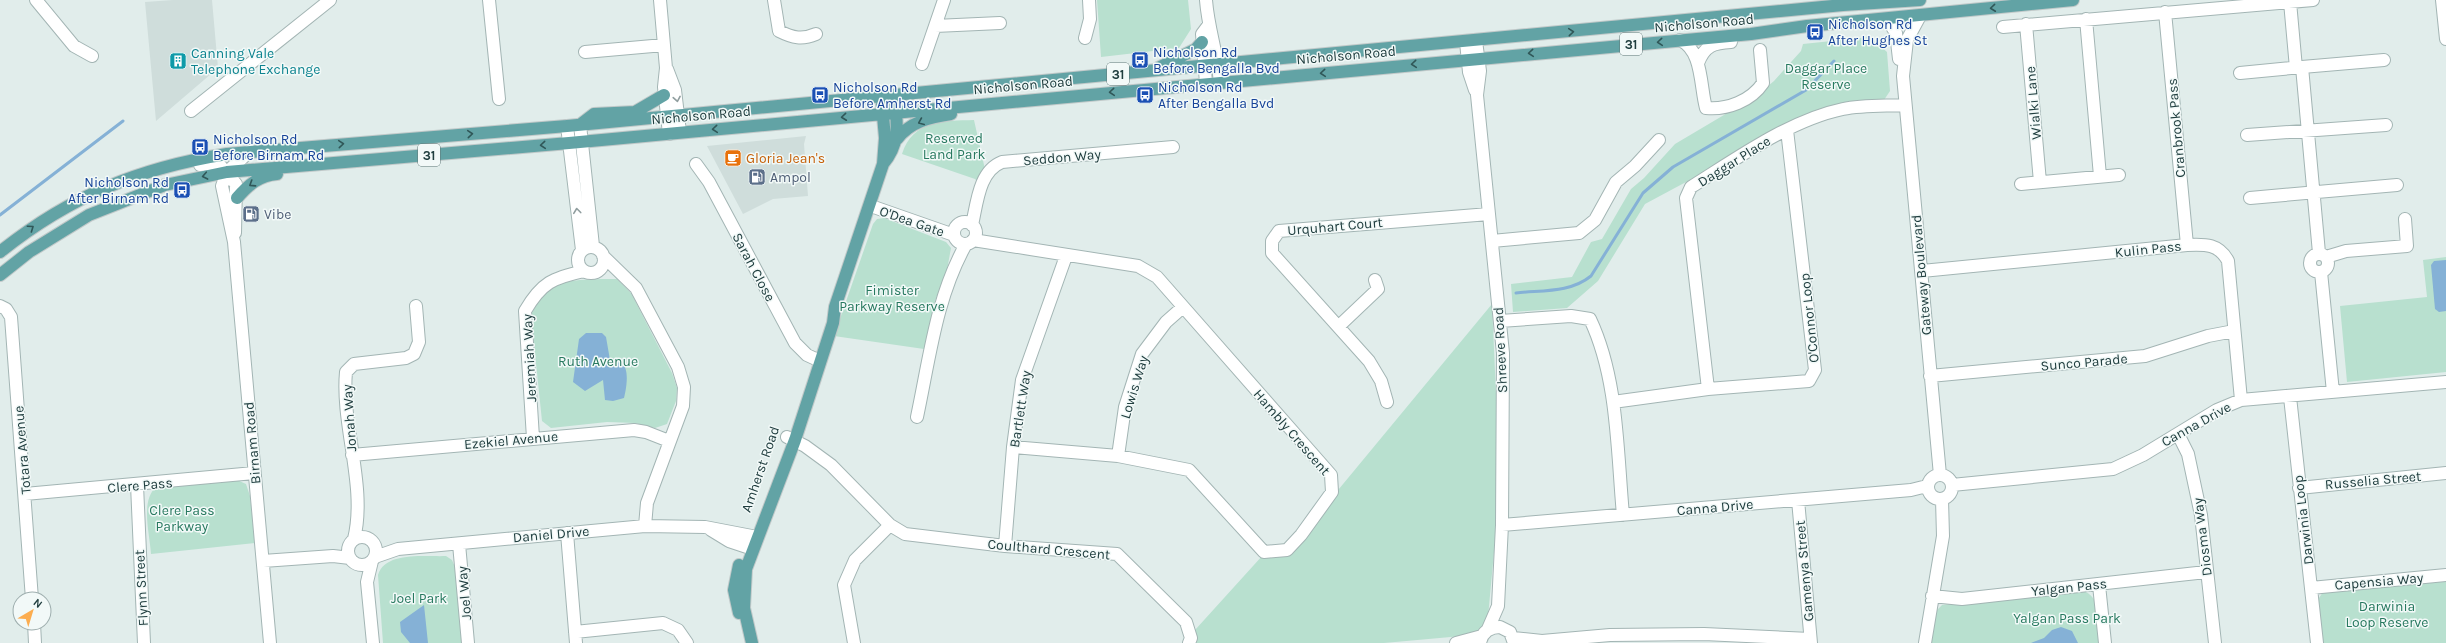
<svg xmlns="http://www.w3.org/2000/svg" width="2446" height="643" viewBox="0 0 2446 643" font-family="Karla,sans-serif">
<rect width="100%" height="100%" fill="#e1edeb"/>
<path fill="#cfdddb" d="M173,0H212L218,68L156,121L145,2Z
M806,136L804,144L808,196L773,199L743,214L707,146Z"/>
<path fill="#b8e0cf" d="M1097,0H1188L1191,29L1179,48L1101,57Z
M1870,37L1887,52L1890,91L1884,100L1846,106L1714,167L1645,204L1598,281L1567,308L1513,312L1511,284L1572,277L1591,242L1602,239L1631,189L1644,178L1675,144L1756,96L1774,81L1801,51L1803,44Z
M974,120L986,174L982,186L975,179L902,154C913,120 943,121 974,120Z
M884,218L946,242L951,248L947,270L935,301L924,349L834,336L873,224L877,219Z
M2446,257V372L2347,382L2340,306L2427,297L2423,260Z
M617,279L631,293L672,373L677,388L676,401L667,424L655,428L635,423L607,422L551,428L542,421L531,315C536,305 541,296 549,289C563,278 600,279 617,279Z
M1492,304L1498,439L1495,541L1488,617L1482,629L1473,635L1384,643H1190L1195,630L1263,555L1286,553Z
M237,480L246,484L250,496L255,543L151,554C150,535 140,501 156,487Z
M446,556L452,560L455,567L462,643H383L378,575C385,551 426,557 446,556Z
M2446,579V643H2321L2317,601L2323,592L2423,584Z
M2082,591C2102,594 2099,628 2101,643H1930L1935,612L1942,605Z"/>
<path fill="#85b1d6" d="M2446,260V311L2439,312L2435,309L2431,265L2434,261Z
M586,333H602L606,337L610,360C614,362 619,362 622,364C630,369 626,390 624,398L613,401L605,400L603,380L585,391L573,382L579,339Z
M424,605L428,643H410L401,632L400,622Z
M2061,627L2072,631L2078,643H2031L2044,638L2052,630Z"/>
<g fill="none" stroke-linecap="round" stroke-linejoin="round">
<path stroke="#85b1d6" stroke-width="3" d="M0,215L123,121
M1516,293C1542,290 1570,293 1591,276L1643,193L1673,167L1806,90L1834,61"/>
<defs>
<path id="minor" d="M36,0L74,46L92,56
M489,0L499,99
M660,0L666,68L664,87L669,134
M774,0L779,31C793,38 802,40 816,34
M1206,0C1208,28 1217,52 1220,82
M2442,0L2446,39
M2290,2L2296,68
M2165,12L2187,245
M1920,16L1907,40L1903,76L1940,475
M1887,19L1896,33L1899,59
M2086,19L2100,176
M2026,24L2040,182
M935,26L1000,23
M2003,27L2313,0
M1085,38L1090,19L1089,0
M1680,40C1703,50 1700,87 1706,108C1727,110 1751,101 1763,83L1760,50
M1476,41L1480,71L1477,95L1503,353L1502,525L1498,606L1488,629
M1466,42L1469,72L1475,90
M585,52L664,45
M1698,63C1705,45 1714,43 1731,42
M922,64L944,0
M2302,67L2384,60
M667,69L675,90L680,132
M2240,73L2302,67L2319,253
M1206,83L1202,34L1208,26
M191,111L330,0
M580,125L593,246
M567,126L582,250
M2247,135L2386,125
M250,151L227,172L222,186L234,242L270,643
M696,164L709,182L795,343L807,355L820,361
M200,165L218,163L236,184L235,233
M2021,184L2119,175
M2250,198L2397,185
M871,206L954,235
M954 233a11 11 0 1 1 22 0a11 11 0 1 1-22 0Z
M972,225C977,203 979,171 1002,162L1173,147
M973,240L1138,266L1157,277L1331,475L1332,492L1301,535L1287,550L1264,552L1189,470L1118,456L1013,447
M1492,241L1579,233L1595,220L1616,182L1635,166L1659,140
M578 260a13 13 0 1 1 26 0a13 13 0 1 1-26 0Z
M2310 263a9 9 0 1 1 18 0a9 9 0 1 1-18 0Z
M603,256L636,288L678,367L684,387L683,406L647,503L645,526
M2326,257L2346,251L2407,246L2405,219
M1922,271L2187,245C2206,244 2219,244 2228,261L2241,400
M2321,272L2333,392
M0,306L6,309L11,317L32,599
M1500,321L1571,316L1590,319C1618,378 1617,450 1623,515
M1339,326L1378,289L1375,280
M1930,376L2145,356L2208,336L2234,331
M1708,389L1686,198L1691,187C1736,159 1790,120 1843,109C1862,105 1884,106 1904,105
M2290,397L2317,643
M1387,402L1381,381L1369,361L1272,253V241L1279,231L1489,214
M1613,402L1708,389L1809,381L1815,370L1787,130
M917,417C930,356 936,298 966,244
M2178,434L2188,454L2201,515L2215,643
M787,437L805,446L831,465L890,525L905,534L1005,546L1117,554L1186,622L1191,638L1189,643
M533,438L525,311C542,282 553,278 584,271
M352,455L634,430L646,432L669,441
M1118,456L1125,407L1142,354L1166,322L1183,307
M1928 487a12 12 0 1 1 24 0a12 12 0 1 1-24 0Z
M137,485L144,643
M1952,485L2113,469L2143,455L2217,410L2241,400L2446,382
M2299,488L2446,473
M25,494L254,473
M1798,500L1811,643
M1502,525L1911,490L1927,486
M711,530L729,541L753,549
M567,533L576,643
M348 551a14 14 0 1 1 28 0a14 14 0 1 1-28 0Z
M354,539C367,486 341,426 346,372L354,364L406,358L414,354L419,342L416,306
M459,544L468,643
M1005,546L1013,447L1022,380L1066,256
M375,557L398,549L645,526L705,527L757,537
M263,561L333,556L350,558
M372,561L367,582L373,643
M2099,585L2105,643
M2311,588L2446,575
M1932,596L1962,599L2206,572
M34,623L35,643
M575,632L663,623L678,630L687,643
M1513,638L1542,641L1610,635L1704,634L1810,639
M854,643L844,585L855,560L890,525
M1456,643L1482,636
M1480,643C1482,632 1489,627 1500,627L1510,632L1514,643
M1925,643L1943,536L1942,499"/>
<path id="major" d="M1158,68L1196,49L1202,42
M581,124L594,114L635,112L664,95
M897,139C910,122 930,117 951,114
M883,164C899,145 898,127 895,103
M237,198C248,185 260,175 277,174
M0,252C70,196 139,168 227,154L567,126L1843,5L1920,0
M0,275L29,252L89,215L165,185L227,172L569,143L1751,34L1807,26L2073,0
M739,613L734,590L739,565
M752,643L744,608L746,569L795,440L833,323L835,307L883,164L885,138L882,105"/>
</defs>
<use href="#minor" stroke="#a3b5b4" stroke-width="14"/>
<use href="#major" stroke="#c1c9c9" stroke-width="14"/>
<use href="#minor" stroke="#fff" stroke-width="12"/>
<use href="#major" stroke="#62a3a5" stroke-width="12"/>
</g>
<defs><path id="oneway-chevron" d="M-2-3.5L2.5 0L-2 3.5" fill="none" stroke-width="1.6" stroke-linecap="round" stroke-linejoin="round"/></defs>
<g stroke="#305758">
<use href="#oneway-chevron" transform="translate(1993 8) rotate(174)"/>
<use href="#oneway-chevron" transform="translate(1571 32) rotate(-5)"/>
<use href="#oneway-chevron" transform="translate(1660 42) rotate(175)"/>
<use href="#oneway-chevron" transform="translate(1531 53) rotate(175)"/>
<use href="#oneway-chevron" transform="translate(1414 64) rotate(175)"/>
<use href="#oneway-chevron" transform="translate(1323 73) rotate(175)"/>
<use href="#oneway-chevron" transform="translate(1112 92) rotate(175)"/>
<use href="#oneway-chevron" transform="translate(844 117) rotate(174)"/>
<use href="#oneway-chevron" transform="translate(921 122) rotate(157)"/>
<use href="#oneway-chevron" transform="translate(715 129) rotate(175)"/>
<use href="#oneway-chevron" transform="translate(470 134) rotate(-5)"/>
<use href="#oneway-chevron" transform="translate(341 144) rotate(-5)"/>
<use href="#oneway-chevron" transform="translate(543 145) rotate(175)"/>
<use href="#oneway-chevron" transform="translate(205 176) rotate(169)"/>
<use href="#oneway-chevron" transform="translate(252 184) rotate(147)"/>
<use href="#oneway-chevron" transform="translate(31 228) rotate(-35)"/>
</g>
<g stroke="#909e9f">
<use href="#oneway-chevron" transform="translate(677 99) rotate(80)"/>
<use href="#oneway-chevron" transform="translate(577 211) rotate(-97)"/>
</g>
<defs>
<symbol id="bus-square" viewBox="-11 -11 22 22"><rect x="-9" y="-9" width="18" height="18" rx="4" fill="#1a4fb4" stroke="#f2f9f8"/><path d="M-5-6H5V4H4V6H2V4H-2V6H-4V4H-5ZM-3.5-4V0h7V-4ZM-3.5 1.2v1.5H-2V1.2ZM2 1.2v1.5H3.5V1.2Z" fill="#fff"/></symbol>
<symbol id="building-square" viewBox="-11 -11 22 22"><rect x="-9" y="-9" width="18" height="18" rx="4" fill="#0f9aa8" stroke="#f2f9f8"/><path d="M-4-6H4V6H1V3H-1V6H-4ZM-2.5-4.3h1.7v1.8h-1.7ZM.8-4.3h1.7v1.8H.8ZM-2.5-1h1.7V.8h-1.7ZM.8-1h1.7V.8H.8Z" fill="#fff"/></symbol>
<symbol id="cafe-square" viewBox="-11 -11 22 22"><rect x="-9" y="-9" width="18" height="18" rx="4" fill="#e8710a" stroke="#f2f9f8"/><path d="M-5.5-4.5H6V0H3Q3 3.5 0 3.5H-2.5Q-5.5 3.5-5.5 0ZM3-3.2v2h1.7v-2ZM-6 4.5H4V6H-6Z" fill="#fff"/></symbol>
<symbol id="fuel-square" viewBox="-11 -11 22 22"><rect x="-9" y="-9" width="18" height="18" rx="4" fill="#5c6f8a" stroke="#f2f9f8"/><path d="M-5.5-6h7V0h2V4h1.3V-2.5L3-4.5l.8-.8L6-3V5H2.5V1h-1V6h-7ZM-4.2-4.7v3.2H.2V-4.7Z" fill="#fff"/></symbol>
</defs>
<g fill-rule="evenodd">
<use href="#bus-square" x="1805" y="22" width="20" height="20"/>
<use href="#bus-square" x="1130" y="50" width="20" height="20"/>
<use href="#building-square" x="168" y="51" width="20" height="20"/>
<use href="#bus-square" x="810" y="85" width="20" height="20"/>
<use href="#bus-square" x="1135" y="85" width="20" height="20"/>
<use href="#bus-square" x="190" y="137" width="20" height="20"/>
<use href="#cafe-square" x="723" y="148" width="20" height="20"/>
<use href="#fuel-square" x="747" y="167" width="20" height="20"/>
<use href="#bus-square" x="172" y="180" width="20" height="20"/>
<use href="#fuel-square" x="241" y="204" width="20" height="20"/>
</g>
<g text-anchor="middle" stroke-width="3" stroke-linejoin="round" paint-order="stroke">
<g fill="#f2f9f8" stroke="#5f7676" stroke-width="1">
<rect x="1620" y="33" width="22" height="22" rx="3"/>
<rect x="1107" y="63" width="22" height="22" rx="3"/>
<rect x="418" y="144" width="22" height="22" rx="3"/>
</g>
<g font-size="13" font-weight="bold" fill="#203e3f">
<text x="1631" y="49">31</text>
<text x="1118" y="79">31</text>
<text x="429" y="160">31</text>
</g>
<g font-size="14" fill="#203e3f" stroke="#f2f9f8">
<text transform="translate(1704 23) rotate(-5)" y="5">Nicholson Road</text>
<text transform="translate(1346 55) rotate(-5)" y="5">Nicholson Road</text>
<text transform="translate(1023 85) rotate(-5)" y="5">Nicholson Road</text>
<text transform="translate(2033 103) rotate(-95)" y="5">Wialki Lane</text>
<text transform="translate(701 115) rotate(-5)" y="5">Nicholson Road</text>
<text transform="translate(2176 128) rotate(-95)" y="5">Cranbrook Pass</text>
<text transform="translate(1062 157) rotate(-5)" y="5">Seddon Way</text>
<text transform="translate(1734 161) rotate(-32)" y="5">Daggar Place</text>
<text transform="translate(912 221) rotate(19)" y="5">O'Dea Gate</text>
<text transform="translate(1335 226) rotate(-5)" y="5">Urquhart Court</text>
<text transform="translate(2148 249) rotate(-6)" y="5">Kulin Pass</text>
<text transform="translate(754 267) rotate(62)" y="5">Sarah Close</text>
<text transform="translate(1921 275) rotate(-95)" y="5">Gateway Boulevard</text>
<text transform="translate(1809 318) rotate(-96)" y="5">O'Connor Loop</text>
<text transform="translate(1500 350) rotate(-93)" y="5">Shreeve Road</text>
<text transform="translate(529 358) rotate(-93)" y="5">Jeremiah Way</text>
<text transform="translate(2084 362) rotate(-5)" y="5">Sunco Parade</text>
<text transform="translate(1134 387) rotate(-73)" y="5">Lowis Way</text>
<text transform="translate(1020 409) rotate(-81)" y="5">Bartlett Way</text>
<text transform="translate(349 418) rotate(-94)" y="5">Jonah Way</text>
<text transform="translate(2196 424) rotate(-29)" y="5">Canna Drive</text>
<text transform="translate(1292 432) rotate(49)" y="5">Hambly Crescent</text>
<text transform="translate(511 440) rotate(-5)" y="5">Ezekiel Avenue</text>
<text transform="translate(252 443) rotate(-95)" y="5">Birnam Road</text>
<text transform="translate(22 450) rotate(-95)" y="5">Totara Avenue</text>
<text transform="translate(760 469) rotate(-71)" y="5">Amherst Road</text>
<text transform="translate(2373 480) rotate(-5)" y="5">Russelia Street</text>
<text transform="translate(140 485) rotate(-5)" y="5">Clere Pass</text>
<text transform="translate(1715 507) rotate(-5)" y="5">Canna Drive</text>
<text transform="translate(2303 520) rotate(-97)" y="5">Darwinia Loop</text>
<text transform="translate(551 534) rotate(-5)" y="5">Daniel Drive</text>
<text transform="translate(2202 537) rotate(-97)" y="5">Diosma Way</text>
<text transform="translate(1049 549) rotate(5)" y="5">Coulthard Crescent</text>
<text transform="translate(1804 571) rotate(-95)" y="5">Gamenya Street</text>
<text transform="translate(2379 581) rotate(-5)" y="5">Capensia Way</text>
<text transform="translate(2069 587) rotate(-6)" y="5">Yalgan Pass</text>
<text transform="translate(141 588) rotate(-93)" y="5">Flynn Street</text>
<text transform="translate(464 593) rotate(-95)" y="5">Joel Way</text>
</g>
<g font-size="14" fill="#164399" stroke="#f2f9f8" text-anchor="start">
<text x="1828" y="29">Nicholson Rd<tspan x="1828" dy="16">After Hughes St</tspan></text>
<text x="1153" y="57">Nicholson Rd<tspan x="1153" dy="16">Before Bengalla Bvd</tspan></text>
<text x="833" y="92">Nicholson Rd<tspan x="833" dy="16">Before Amherst Rd</tspan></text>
<text x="1158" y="92">Nicholson Rd<tspan x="1158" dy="16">After Bengalla Bvd</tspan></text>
<text x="213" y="144">Nicholson Rd<tspan x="213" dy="16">Before Birnam Rd</tspan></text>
<text x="169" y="187" text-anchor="end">Nicholson Rd<tspan x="169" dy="16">After Birnam Rd</tspan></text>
</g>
<g font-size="14" fill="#0d838f" stroke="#f2f9f8" text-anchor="start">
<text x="191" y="58">Canning Vale<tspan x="191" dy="16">Telephone Exchange</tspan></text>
</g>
<g font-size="14" fill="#27795f" stroke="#f2f9f8">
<text x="1826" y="73">Daggar Place<tspan x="1826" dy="16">Reserve</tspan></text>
<text x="954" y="143">Reserved<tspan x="954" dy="16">Land Park</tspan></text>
<text x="892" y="295">Fimister<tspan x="892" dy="16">Parkway Reserve</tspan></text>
<text x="598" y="366">Ruth Avenue</text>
<text x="182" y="515">Clere Pass<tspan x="182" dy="16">Parkway</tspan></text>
<text x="419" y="603">Joel Park</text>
<text x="2387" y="611">Darwinia<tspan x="2387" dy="16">Loop Reserve</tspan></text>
<text x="2067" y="623">Yalgan Pass Park</text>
</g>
<g font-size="14" fill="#c56008" stroke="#f2f9f8" text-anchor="start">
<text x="746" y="163">Gloria Jean's</text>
</g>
<g font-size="14" fill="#4e5e75" stroke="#f2f9f8" text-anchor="start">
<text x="770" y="182">Ampol</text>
<text x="264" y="219">Vibe</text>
</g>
</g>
<g transform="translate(32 611) rotate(38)"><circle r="19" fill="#f2f9f8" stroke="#9eaeae"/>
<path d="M0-3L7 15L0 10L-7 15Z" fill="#fcad50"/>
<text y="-6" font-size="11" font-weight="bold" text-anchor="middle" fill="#203e3f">N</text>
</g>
</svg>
